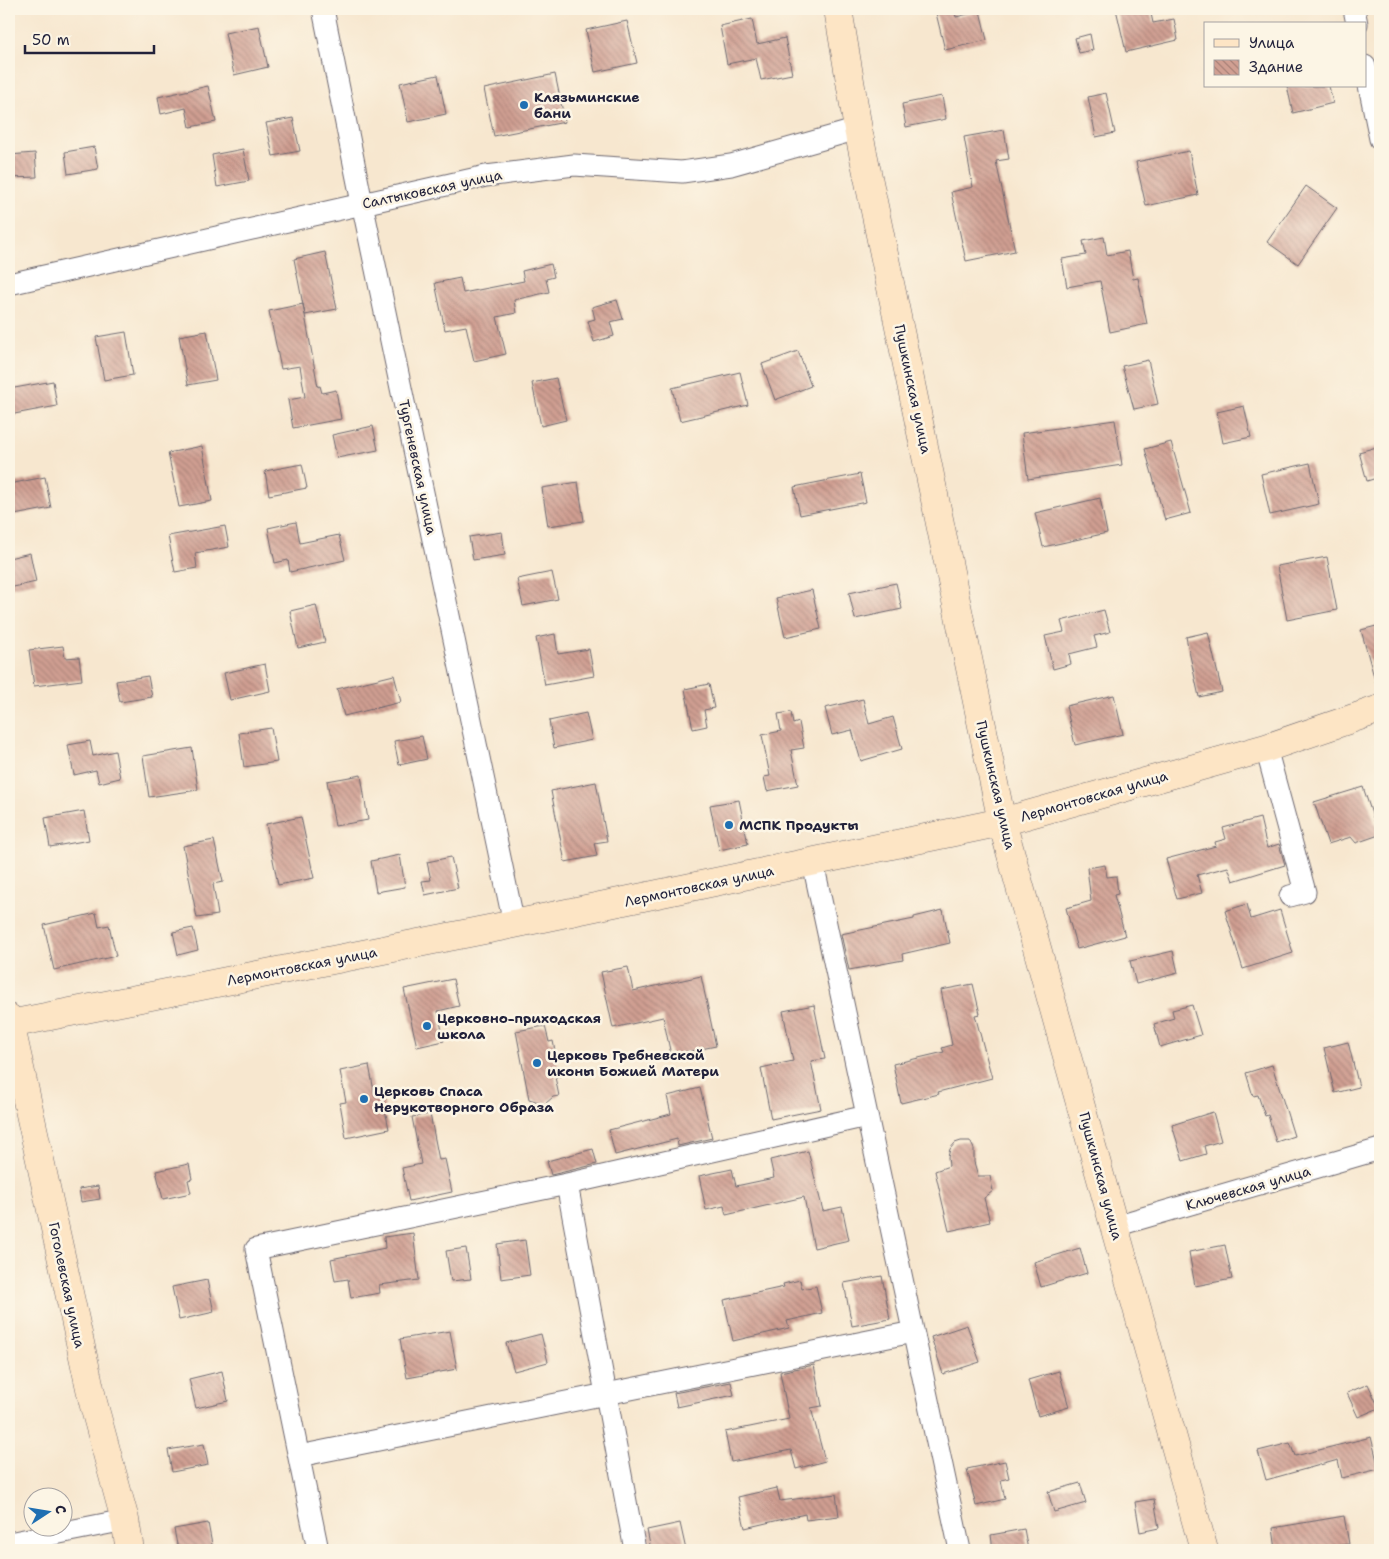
<svg xmlns="http://www.w3.org/2000/svg" width="1389" height="1559" viewBox="0 0 1389 1559" font-family="'Shantell Sans',sans-serif">
<defs>
<pattern id="building-back-hatch" width="6" height="6" patternUnits="userSpaceOnUse" patternTransform="scale(1.25)"><rect width="6" height="6" fill="#d09f92"/><path d="M-1 5l2 2M0 0l6 6M5-1l2 2" fill="none" stroke="#a88178"/></pattern>
</defs>
<rect width="100%" height="100%" fill="#fcf5e5"/>
<filter id="ink" filterUnits="userSpaceOnUse"><feTurbulence type="fractalNoise" baseFrequency=".02" numOctaves="2"/><feDisplacementMap in="SourceGraphic" scale="10" xChannelSelector="R" yChannelSelector="G"/><feConvolveMatrix kernelMatrix="1 2 1 2 8 2 1 2 1" color-interpolation-filters="sRGB"/></filter>
<filter id="wash" filterUnits="userSpaceOnUse"><feTurbulence type="fractalNoise" baseFrequency=".0096" numOctaves="4" result="noise"/><feDisplacementMap in="SourceGraphic" scale="20" xChannelSelector="R" yChannelSelector="G"/><feGaussianBlur stdDeviation="1.12" result="paint"/><feColorMatrix in="noise" values="0 0 0 0 0 0 0 0 0 0 0 0 0 0 0 0 0 1.4 0 .05"/><feComposite in="paint" operator="in"/></filter>
<g filter="url(#wash)">
<rect width="100%" height="100%" fill="#f7e7cf"/>
<g id="blocks">
<path fill="url(#building-back-hatch)" d="M935,9H954L956,17L980,11L987,40L945,50Z
M1116,9H1150L1153,23L1174,19L1178,40L1126,52Z
M752,19L757,44L785,38L792,74L761,80L756,58L727,64L720,26Z
M627,21L637,63L595,72L586,30Z
M259,26L268,67L234,75L225,33Z
M1090,34L1093,50L1079,53L1075,38Z
M555,74L565,122L494,136L484,89Z
M438,75L446,114L408,122L400,83Z
M208,86L216,122L190,127L186,108L161,114L158,97Z
M1287,86H1329L1333,103L1293,113Z
M1106,93L1115,133L1096,137L1088,97Z
M942,96L946,119L906,127L902,104Z
M293,118L300,151L273,156L266,123Z
M1004,130L1009,159L996,161L1015,251L966,261L951,192L973,187L964,137Z
M94,147L98,169L68,174L65,152Z
M243,149L249,181L217,187L212,155Z
M1189,151L1198,195L1146,206L1136,162Z
M35,153L37,177L9,178V155Z
M1306,186L1337,208L1298,264L1267,242Z
M1104,237L1107,255L1128,251L1133,279L1138,278L1147,324L1110,332L1100,281L1067,287L1062,259L1086,255L1083,241Z
M325,252L337,309L305,315L294,259Z
M551,264L554,277L546,279L549,292L514,300L516,313L497,317L506,354L474,361L466,326L445,330L435,283L460,278L463,293L524,281L522,271Z
M617,300L623,319L610,322L614,336L594,342L588,321L595,319L592,307Z
M303,304L318,387L320,386L322,393L336,390L341,419L293,428L288,400L305,397L300,366L281,369L269,311Z
M207,331L216,380L188,385L179,336Z
M126,332L133,375L104,380L96,337Z
M798,351L811,386L775,400L762,364Z
M1148,360L1158,404L1134,409L1122,366Z
M740,372L748,405L680,421L672,388Z
M556,378L566,420L541,426L532,383Z
M53,381L57,406L9,415V389Z
M1244,406L1251,437L1223,443L1217,412Z
M1115,420L1122,465L1028,479L1022,433Z
M373,426L378,450L337,458L332,435Z
M1171,442L1191,513L1165,520L1145,449Z
M202,446L212,501L179,507L168,453Z
M1380,446V477L1367,481L1359,452Z
M1310,463L1319,504L1270,515L1261,474Z
M302,464L307,488L269,495L265,471Z
M860,474L866,502L800,515L794,487Z
M45,477L51,508L9,516V484Z
M578,482L584,521L548,526L542,488Z
M1100,498L1107,533L1043,547L1035,513Z
M296,522L300,543L339,535L345,560L290,572L288,560L275,563L268,528Z
M225,526L229,547L195,553L197,568L175,572L168,536Z
M502,532L505,555L473,560L469,537Z
M30,553L36,582L9,588V558Z
M1327,557L1337,610L1287,620L1277,566Z
M552,572L558,599L523,606L517,579Z
M896,583L902,609L855,619L849,593Z
M812,590L821,629L785,637L776,598Z
M316,605L325,642L298,648L290,611Z
M1104,610L1110,632L1094,636L1097,647L1069,654L1071,664L1053,669L1045,636L1064,632L1061,621Z
M1380,625V683L1376,684L1361,630Z
M1208,632L1222,692L1199,697L1186,637Z
M555,634L558,654L589,649L594,676L545,685L536,638Z
M63,646L65,658L79,657L82,680L34,686L29,650Z
M265,664L270,691L230,700L224,673Z
M394,675L401,702L344,716L337,689Z
M148,676L152,697L120,702L116,681Z
M709,684L714,708L704,710L707,726L693,729L685,689Z
M1114,695L1123,734L1075,745L1066,706Z
M863,699L869,724L893,717L902,749L861,761L852,730L832,735L825,708Z
M791,712L793,724L799,722L804,748L791,750L798,785L767,791L764,777L770,776L762,735L781,731L778,714Z
M586,713L592,740L554,748L549,721Z
M271,728L277,762L244,767L239,733Z
M422,736L427,759L399,765L394,741Z
M90,741L93,756L115,751L120,778L99,783L96,770L74,775L68,745Z
M192,748L198,790L149,797L143,756Z
M361,775L368,820L335,826L327,781Z
M596,782L607,841L594,843L597,856L565,862L551,791Z
M1363,787L1379,835L1356,843L1351,837L1328,844L1314,802Z
M739,800L748,844L719,850L710,805Z
M84,811L89,840L50,847L45,818Z
M301,817L314,878L278,885L266,824Z
M1260,818L1267,848L1279,844L1285,865L1233,881L1228,867L1197,875L1202,893L1177,899L1166,859L1216,846L1215,842L1226,839L1223,828Z
M214,840L223,882L213,884L218,915L197,918L183,846Z
M400,855L405,887L376,892L371,861Z
M451,857L458,888L425,895L422,881L431,880L427,862Z
M1105,865L1107,877L1116,876L1118,894L1114,895L1125,936L1077,949L1066,908L1091,901L1087,868Z
M1247,904L1251,919L1280,910L1293,953L1243,969L1225,911Z
M943,910L950,943L902,954L903,960L849,970L841,934L914,919V917Z
M96,913L99,927L109,925L116,956L54,970L44,925Z
M193,928L198,950L178,955L173,932Z
M1173,951L1178,973L1136,984L1130,961Z
M628,967L633,991L701,976L716,1046L671,1055L663,1017L613,1028L601,972Z
M453,979L459,1006L438,1011L444,1041L417,1047L404,989Z
M973,984L980,1014L975,1015L992,1078L938,1092L939,1094L901,1103L893,1064L944,1052L942,1048L952,1045L941,990Z
M814,1005L825,1059L811,1061L821,1109L771,1119L761,1068L793,1061L783,1011Z
M1192,1005L1201,1035L1160,1047L1154,1024L1174,1018L1172,1010Z
M545,1026L549,1042L553,1041L560,1076L555,1077L559,1096L553,1097L545,1104L529,1099L516,1031Z
M1348,1042L1359,1087L1335,1093L1324,1048Z
M369,1065L375,1096L382,1095L389,1129L346,1138L340,1103L346,1102L340,1071Z
M1272,1065L1294,1136L1276,1142L1268,1115L1265,1116L1258,1095L1253,1096L1246,1073Z
M700,1088L712,1138L678,1146L677,1139L615,1155L609,1130L671,1114L667,1096Z
M1213,1112L1221,1141L1204,1146L1206,1154L1183,1161L1172,1125Z
M430,1114L439,1160L445,1159L452,1192L409,1201L402,1168L421,1164L412,1117Z
M961,1141H970L974,1149V1162L978,1176H990L993,1191L984,1198L990,1222L949,1231L935,1171L949,1166L948,1157L950,1149L955,1143Z
M593,1149L597,1164L551,1175L547,1161Z
M808,1151L823,1211L842,1207L849,1240L814,1248L804,1197L726,1215L724,1206L706,1210L699,1176L732,1169L736,1186L774,1178L770,1160Z
M189,1164L192,1179L188,1180L191,1193L163,1199L156,1171Z
M98,1186L100,1199L81,1202L79,1189Z
M413,1233L419,1280L379,1285L380,1293L351,1298L348,1279L335,1281L331,1259L385,1248L384,1237Z
M525,1240L530,1275L501,1279L497,1244Z
M1225,1245L1232,1279L1195,1286L1189,1252Z
M466,1248L471,1279L451,1281L446,1251Z
M1080,1248L1087,1273L1041,1287L1034,1262Z
M882,1276L890,1319L852,1326L844,1283Z
M207,1280L214,1312L179,1320L172,1287Z
M800,1280L802,1289L816,1286L822,1313L787,1321L789,1328L733,1341L724,1300L784,1287L783,1284Z
M967,1325L980,1362L943,1374L931,1337Z
M450,1331L457,1369L407,1378L400,1339Z
M541,1334L548,1362L514,1371L506,1343Z
M814,1365L822,1406L811,1408L825,1461L796,1469L791,1450L731,1462L725,1432L789,1419L780,1372Z
M222,1371L228,1401L196,1408L189,1379Z
M1059,1371L1069,1407L1038,1416L1028,1380Z
M731,1382L734,1395L677,1407L674,1393Z
M1368,1384L1379,1408L1358,1417L1347,1393Z
M1371,1437L1379,1469L1342,1478L1338,1460L1266,1480L1258,1451L1290,1443L1295,1456Z
M204,1444L208,1465L172,1472L168,1450Z
M1005,1461L1009,1478L1001,1480L1005,1499L976,1506L967,1469Z
M1080,1483L1086,1503L1054,1512L1048,1492Z
M777,1488L780,1501L836,1494L839,1516L806,1520L805,1514L745,1528L738,1497Z
M1154,1499L1159,1528L1140,1532L1135,1502Z
M1344,1516L1349,1544L1312,1550H1276L1273,1528Z
M208,1523L213,1550H178L174,1529Z
M680,1523L686,1550H651L647,1530Z
M1024,1529L1028,1550H993L991,1535Z"/>
</g>
</g>
<g filter="url(#ink)">
<use href="#blocks" fill-opacity="0" stroke="#6d676f" stroke-width="1"/>
<g fill="none" stroke-linecap="round" stroke-linejoin="round">
<defs>
<path id="street" d="M323,9L362,203L514,924
M1354,9L1357,24
M1365,66L1380,139
M9,284L486,176L574,165L682,172L731,165L858,129
M1266,748L1305,892L1290,896
M813,863L960,1550
M567,1184L635,1550
M1115,1226L1380,1149
M299,1456L913,1332
M9,1543L125,1520
M318,1550L256,1249L567,1184L867,1116"/>
<path id="secondary" d="M838,9L858,129L1002,822L1204,1550
M9,1018L93,1402L125,1520L130,1550
M10,1024L514,924L1002,822L1266,748L1380,709"/>
</defs>
<use href="#street" stroke="#6d676f" stroke-width="23"/>
<use href="#secondary" stroke="#6d676f" stroke-width="29"/>
<use href="#street" stroke="#fff" stroke-width="21"/>
<use href="#secondary" stroke="#fde5c5" stroke-width="28"/>
</g>
</g>
<g fill="#1f6fb2" stroke="#fcf5e5" stroke-width="2">
<circle cx="524" cy="105" r="5"/>
<circle cx="729" cy="825" r="5"/>
<circle cx="427" cy="1026" r="5"/>
<circle cx="537" cy="1063" r="5"/>
<circle cx="364" cy="1099" r="5"/>
</g>
<g text-anchor="middle" stroke-width="5" stroke-linejoin="round" paint-order="stroke">
<g font-size="14" font-weight="bold" fill="#22223b" stroke="#fcf5e5" text-anchor="start">
<text x="534" y="102">Клязьминские<tspan x="534" dy="16">бани</tspan></text>
<text x="739" y="830">МСПК Продукты</text>
<text x="437" y="1023">Церковно-приходская<tspan x="437" dy="16">школа</tspan></text>
<text x="547" y="1060">Церковь Гребневской<tspan x="547" dy="16">иконы Божией Матери</tspan></text>
<text x="374" y="1096">Церковь Спаса<tspan x="374" dy="16">Нерукотворного Образа</tspan></text>
</g>
<g font-size="14" fill="#22223b" stroke="#fcf5e5">
<text transform="translate(432 189) rotate(-12)" y="5">Салтыковская улица</text>
<text transform="translate(913 389) rotate(78)" y="5">Пушкинская улица</text>
<text transform="translate(418 467) rotate(78)" y="5">Тургеневская улица</text>
<text transform="translate(996 785) rotate(77)" y="5">Пушкинская улица</text>
<text transform="translate(1094 796) rotate(-16)" y="5">Лермонтовская улица</text>
<text transform="translate(699 886) rotate(-12)" y="5">Лермонтовская улица</text>
<text transform="translate(302 966) rotate(-11)" y="5">Лермонтовская улица</text>
<text transform="translate(1101 1176) rotate(75)" y="5">Пушкинская улица</text>
<text transform="translate(1248 1188) rotate(-16)" y="5">Ключевская улица</text>
<text transform="translate(67 1285) rotate(78)" y="5">Гоголевская улица</text>
</g>
</g>
<rect width="1389" height="1559" fill="none" stroke="#fcf5e5" stroke-width="30"/>
<rect x="1204" y="22" width="162" height="65" fill="#fcf5e5" stroke="#a5a1a1"/>
<rect x="1214" y="39" width="25" height="8" fill="#fde5c5" stroke="#a5a1a1"/>
<text x="1249" y="48" font-size="15" fill="#22223b">Улица</text>
<rect x="1214" y="60" width="25" height="15" fill="url(#building-back-hatch)" stroke="#a5a1a1"/>
<text x="1249" y="72" font-size="15" fill="#22223b">Здание</text>
<g transform="translate(48 1512) rotate(78)"><circle r="24" fill="#fcf5e5" stroke="#a5a1a1"/>
<path d="M0-4L9 19L0 12L-9 19Z" fill="#1f6fb2"/>
<text y="-8" font-size="14" font-weight="bold" text-anchor="middle" fill="#22223b">С</text>
</g>
<path d="M25 45v8h129v-8" fill="none" stroke="#22223b" stroke-width="2.5"/>
<text x="32" y="45" font-size="15" fill="#22223b" stroke="#fcf5e5" stroke-width="4" paint-order="stroke">50 m</text>
</svg>
